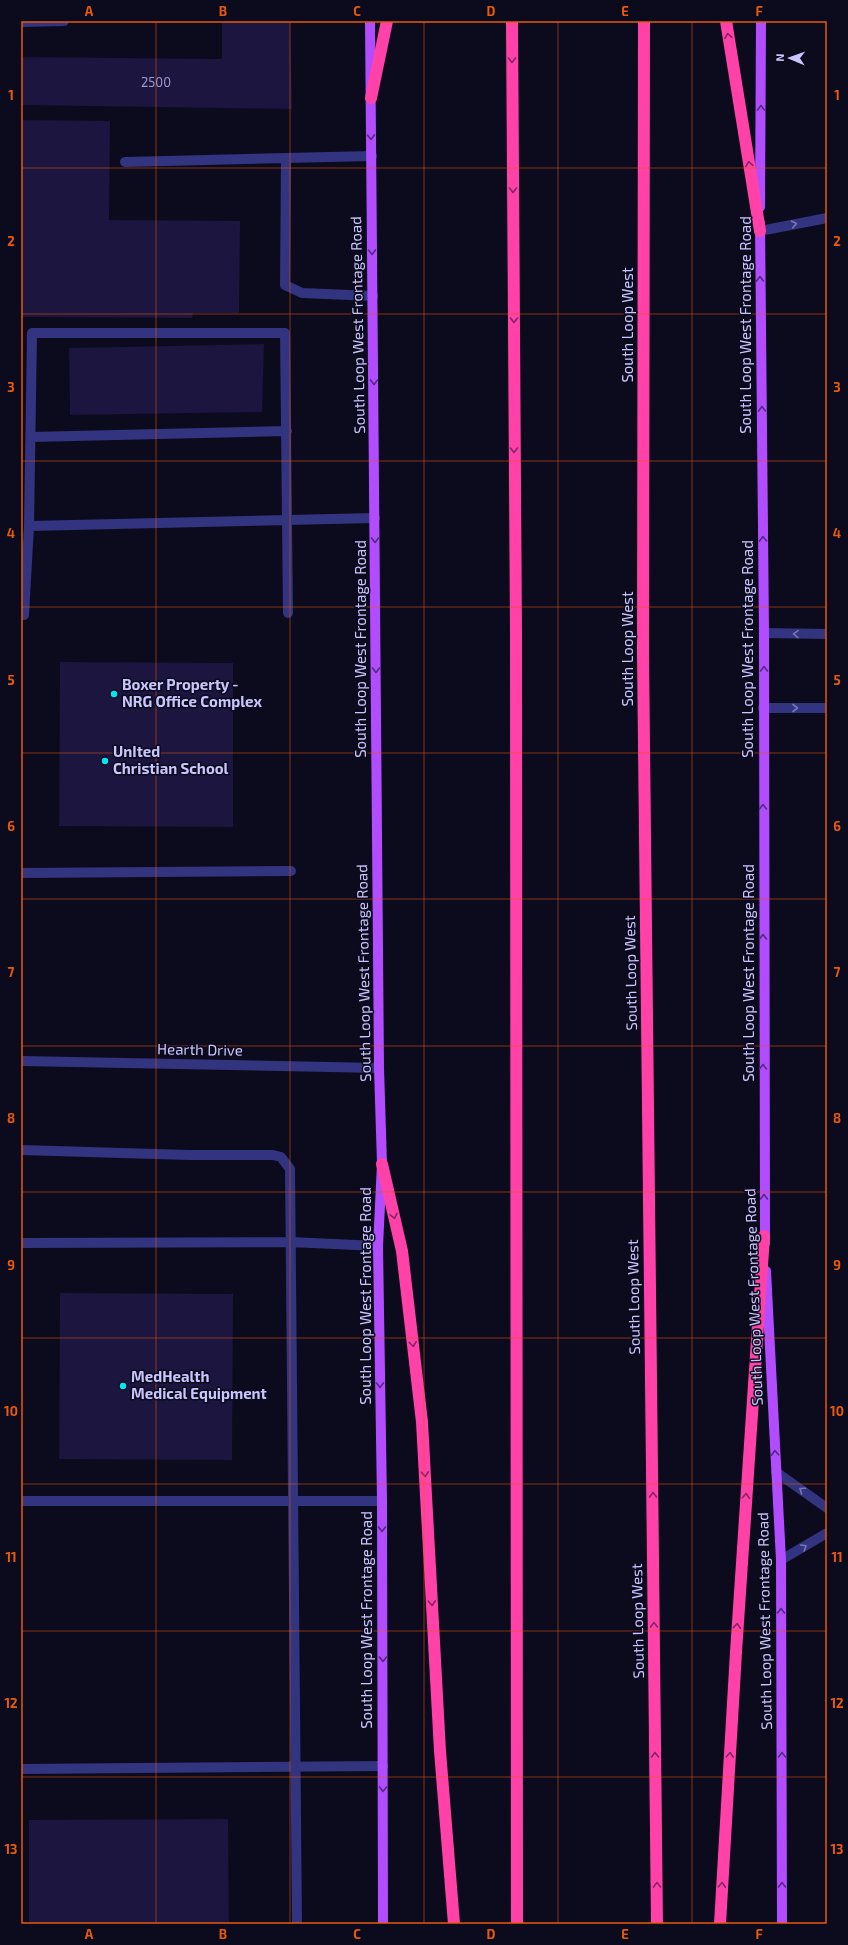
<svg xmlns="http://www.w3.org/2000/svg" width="848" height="1945" viewBox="0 0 848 1945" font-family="'Exo 2',sans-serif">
<rect width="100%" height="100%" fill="#0c0a1d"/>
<path fill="#1b153f" d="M222,21H290L292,109L21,105V57L222,59Z
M21,120L110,121L109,220L240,221L239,313H193L192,318L21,317Z
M264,344L262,412L70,415L69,348Z
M60,662L233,663V827L59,826Z
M60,1293L233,1294L232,1460L59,1459Z
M228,1819L229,1924H29V1820Z"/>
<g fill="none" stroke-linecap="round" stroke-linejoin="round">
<path stroke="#32347f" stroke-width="10" d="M21,22L64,21
M286,158L285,285L302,293L373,296
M125,162L372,156
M760,231L827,218
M31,437L287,431
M29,526L375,518
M24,615L29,526L32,333H285L288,613
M764,633L827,634
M763,708H827
M21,873L291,871
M21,1061L379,1068
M21,1150L189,1155H273L281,1157L290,1169L297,1924
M21,1243L290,1242L378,1246
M776,1472L827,1508
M21,1501H382
M781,1560L827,1533
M21,1769L383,1766"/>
<path stroke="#b24dff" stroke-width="10" d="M370,21L379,1068L382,1164L378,1246L382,1501L383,1924
M760,207L761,21
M760,223L764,633L765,1243
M766,1271L781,1560L782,1924"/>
<path stroke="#ff41a8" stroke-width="12" d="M512,21L516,634L517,1924
M644,21L643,654L657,1924
M726,21L760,231
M371,98L387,21
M382,1164L402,1251L422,1422L440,1751L454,1924
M720,1924L736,1652L764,1236"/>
</g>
<defs><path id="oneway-chevron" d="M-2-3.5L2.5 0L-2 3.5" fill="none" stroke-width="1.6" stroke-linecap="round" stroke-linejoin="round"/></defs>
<g stroke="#862662">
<use href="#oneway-chevron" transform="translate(728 36) rotate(-99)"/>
<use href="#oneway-chevron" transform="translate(512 60) rotate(90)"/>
<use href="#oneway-chevron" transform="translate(749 164) rotate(-99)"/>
<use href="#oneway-chevron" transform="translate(513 190) rotate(90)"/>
<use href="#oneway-chevron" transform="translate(514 320) rotate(90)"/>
<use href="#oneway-chevron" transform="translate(514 450) rotate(90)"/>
<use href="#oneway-chevron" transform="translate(394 1216) rotate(77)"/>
<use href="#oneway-chevron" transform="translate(413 1344) rotate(83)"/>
<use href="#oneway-chevron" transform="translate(425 1474) rotate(87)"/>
<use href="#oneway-chevron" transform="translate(653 1495) rotate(-91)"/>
<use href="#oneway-chevron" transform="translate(746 1496) rotate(-86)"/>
<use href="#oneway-chevron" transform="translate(432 1603) rotate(87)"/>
<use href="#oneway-chevron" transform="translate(654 1625) rotate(-91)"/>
<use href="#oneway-chevron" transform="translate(737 1626) rotate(-86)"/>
<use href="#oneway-chevron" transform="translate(655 1755) rotate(-91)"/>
<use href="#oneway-chevron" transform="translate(730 1755) rotate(-87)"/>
<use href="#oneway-chevron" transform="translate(657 1885) rotate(-91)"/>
<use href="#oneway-chevron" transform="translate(722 1885) rotate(-87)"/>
</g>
<g stroke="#572883">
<use href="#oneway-chevron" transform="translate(761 108) rotate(-90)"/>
<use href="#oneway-chevron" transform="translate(371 137) rotate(89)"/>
<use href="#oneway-chevron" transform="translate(372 252) rotate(89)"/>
<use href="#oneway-chevron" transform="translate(760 279) rotate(-91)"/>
<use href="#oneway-chevron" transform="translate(374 382) rotate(90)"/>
<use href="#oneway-chevron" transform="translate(762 409) rotate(-91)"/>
<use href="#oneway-chevron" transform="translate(763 539) rotate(-91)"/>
<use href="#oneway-chevron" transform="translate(375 540) rotate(90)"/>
<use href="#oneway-chevron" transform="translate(764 669) rotate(-90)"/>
<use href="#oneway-chevron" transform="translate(376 670) rotate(90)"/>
<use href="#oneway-chevron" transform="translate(763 807) rotate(-90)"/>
<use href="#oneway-chevron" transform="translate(763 937) rotate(-90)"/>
<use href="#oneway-chevron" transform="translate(763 1067) rotate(-90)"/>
<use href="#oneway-chevron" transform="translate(764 1197) rotate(-90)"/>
<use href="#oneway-chevron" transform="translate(380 1385) rotate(89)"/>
<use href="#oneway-chevron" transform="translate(775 1453) rotate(-93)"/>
<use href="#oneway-chevron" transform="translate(382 1529) rotate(90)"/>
<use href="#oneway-chevron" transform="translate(781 1611) rotate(-90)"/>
<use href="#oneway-chevron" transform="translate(383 1659) rotate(90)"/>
<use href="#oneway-chevron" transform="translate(782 1755) rotate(-90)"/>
<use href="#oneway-chevron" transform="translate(383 1789) rotate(90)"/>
<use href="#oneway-chevron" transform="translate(782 1885) rotate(-90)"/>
</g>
<g stroke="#7676b9">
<use href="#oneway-chevron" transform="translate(794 224) rotate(-12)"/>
<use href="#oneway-chevron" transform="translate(796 634) rotate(-179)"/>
<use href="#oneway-chevron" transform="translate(795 708)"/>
<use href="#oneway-chevron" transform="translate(802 1490) rotate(-145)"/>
<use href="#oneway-chevron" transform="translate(804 1547) rotate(-31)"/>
</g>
<path fill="none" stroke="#e8590c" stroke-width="1" stroke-opacity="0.55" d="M156,21V1924M290,21V1924M424,21V1924M558,21V1924M692,21V1924M21,168H827M21,314H827M21,461H827M21,607H827M21,753H827M21,899H827M21,1046H827M21,1192H827M21,1338H827M21,1484H827M21,1631H827M21,1777H827"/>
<g fill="#00e8f1" stroke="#0c0a1d" stroke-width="1.5">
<circle cx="114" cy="694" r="4"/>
<circle cx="105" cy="761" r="4"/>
<circle cx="123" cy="1386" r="4"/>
</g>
<g text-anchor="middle" stroke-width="3" stroke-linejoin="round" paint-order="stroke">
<g font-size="13" fill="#9e9acf">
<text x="156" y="87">2500</text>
</g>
<g font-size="15" fill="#c9c6ff" stroke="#0c0a1d">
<text transform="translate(358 325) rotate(-91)" y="5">South Loop West Frontage Road</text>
<text transform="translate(628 325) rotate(-90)" y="5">South Loop West</text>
<text transform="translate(746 325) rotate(-90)" y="5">South Loop West Frontage Road</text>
<text transform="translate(361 649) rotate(-90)" y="5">South Loop West Frontage Road</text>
<text transform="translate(628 649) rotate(-90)" y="5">South Loop West</text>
<text transform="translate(748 649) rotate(-90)" y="5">South Loop West Frontage Road</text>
<text transform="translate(364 973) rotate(-91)" y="5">South Loop West Frontage Road</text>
<text transform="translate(631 973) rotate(-91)" y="5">South Loop West</text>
<text transform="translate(749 973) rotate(-90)" y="5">South Loop West Frontage Road</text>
<text transform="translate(200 1050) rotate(1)" y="5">Hearth Drive</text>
<text transform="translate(366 1296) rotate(-90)" y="5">South Loop West Frontage Road</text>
<text transform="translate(634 1297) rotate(-91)" y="5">South Loop West</text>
<text transform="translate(754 1297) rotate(-92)" y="5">South Loop West Frontage Road</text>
<text transform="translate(367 1620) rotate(-90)" y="5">South Loop West Frontage Road</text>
<text transform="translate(638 1621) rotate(-91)" y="5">South Loop West</text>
<text transform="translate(765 1621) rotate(-91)" y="5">South Loop West Frontage Road</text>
</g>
<g font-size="15" font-weight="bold" fill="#c9c6ff" stroke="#0c0a1d" text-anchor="start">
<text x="122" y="690">Boxer Property -<tspan x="122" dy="17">NRG Office Complex</tspan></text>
<text x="113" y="757">UnIted<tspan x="113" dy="17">Christian School</tspan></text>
<text x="131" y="1382">MedHealth<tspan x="131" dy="17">Medical Equipment</tspan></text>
</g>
</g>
<rect width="848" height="1945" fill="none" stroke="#0c0a1d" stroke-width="44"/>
<g transform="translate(790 58) rotate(272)" stroke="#0c0a1d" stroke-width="3" paint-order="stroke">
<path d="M0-3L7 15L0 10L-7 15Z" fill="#c9c6ff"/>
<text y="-6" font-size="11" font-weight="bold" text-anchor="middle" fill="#c9c6ff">N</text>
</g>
<rect x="22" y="22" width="804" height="1901" fill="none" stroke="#e8590c" stroke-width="1.5"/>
<g font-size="13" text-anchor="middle" font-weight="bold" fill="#e8590c">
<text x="89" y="16">A</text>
<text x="223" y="16">B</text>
<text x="357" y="16">C</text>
<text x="491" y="16">D</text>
<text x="625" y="16">E</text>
<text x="759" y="16">F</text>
<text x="11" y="100">1</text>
<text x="837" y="100">1</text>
<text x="11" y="246">2</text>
<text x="837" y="246">2</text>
<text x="11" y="392">3</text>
<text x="837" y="392">3</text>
<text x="11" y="538">4</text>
<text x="837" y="538">4</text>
<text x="11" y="685">5</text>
<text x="837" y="685">5</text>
<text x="11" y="831">6</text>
<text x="837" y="831">6</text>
<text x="11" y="977">7</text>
<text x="837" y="977">7</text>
<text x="11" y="1123">8</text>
<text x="837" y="1123">8</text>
<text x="11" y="1270">9</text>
<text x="837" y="1270">9</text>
<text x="11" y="1416">10</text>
<text x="837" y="1416">10</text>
<text x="11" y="1562">11</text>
<text x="837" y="1562">11</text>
<text x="11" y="1708">12</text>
<text x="837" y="1708">12</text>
<text x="11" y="1854">13</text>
<text x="837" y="1854">13</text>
<text x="89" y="1939">A</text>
<text x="223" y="1939">B</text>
<text x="357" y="1939">C</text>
<text x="491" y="1939">D</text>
<text x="625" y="1939">E</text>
<text x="759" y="1939">F</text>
</g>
</svg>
